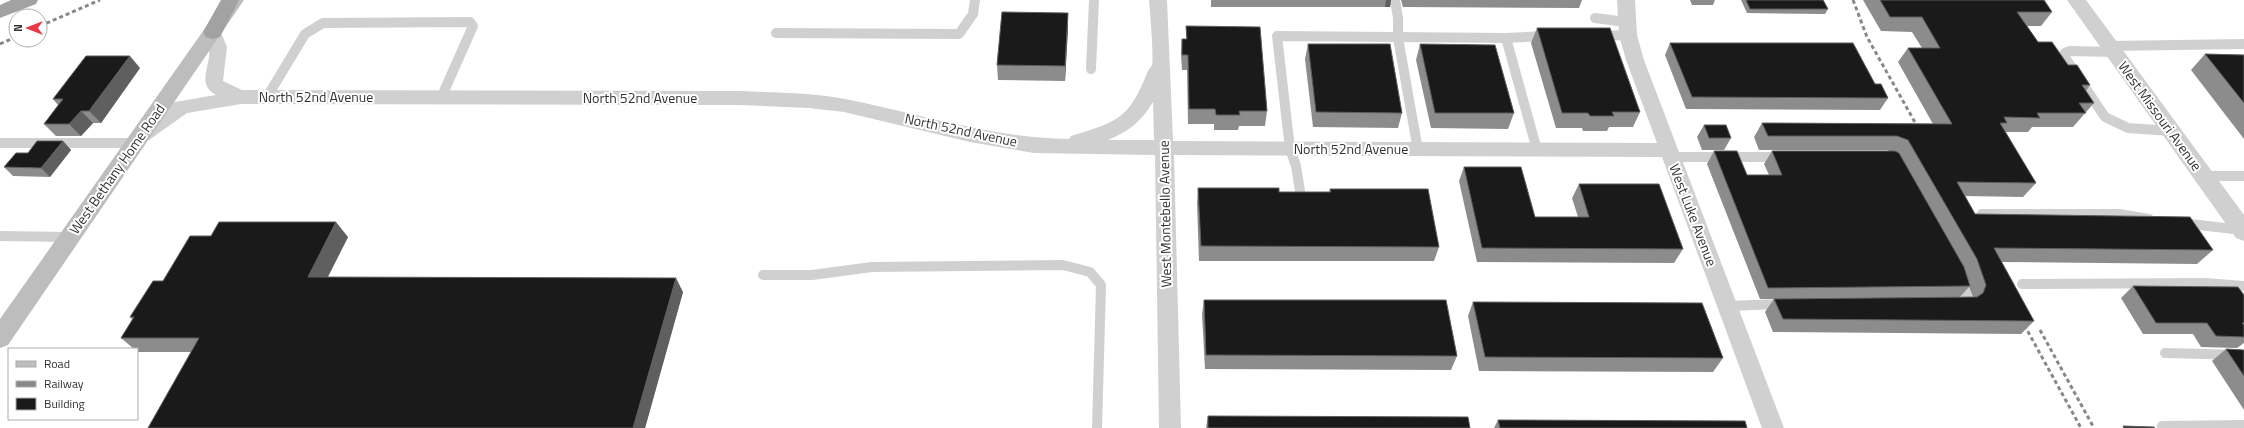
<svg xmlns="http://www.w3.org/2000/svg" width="2244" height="428" font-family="'Titillium Web',sans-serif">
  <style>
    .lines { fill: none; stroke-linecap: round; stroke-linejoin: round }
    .service { stroke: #d0d0d0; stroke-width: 10 }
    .minor { fill: #d0d0d0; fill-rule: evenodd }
    .tertiary { fill: #d0d0d0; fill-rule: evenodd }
    .secondary { fill: #bdbdbd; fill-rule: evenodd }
    .trunk { fill: #a2a2a2; fill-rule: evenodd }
    .rail { stroke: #888; stroke-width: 3; stroke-dasharray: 4 3; stroke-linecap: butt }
    .wall { fill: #8c8c8c; fill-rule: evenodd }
    .shaded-wall { fill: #5f5f5f }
    .building { fill: #1a1a1a; stroke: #5f5f5f }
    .labels { text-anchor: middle; stroke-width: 4; stroke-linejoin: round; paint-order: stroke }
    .street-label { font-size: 14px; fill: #333; stroke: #fff }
  </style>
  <rect width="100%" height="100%" fill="#fff"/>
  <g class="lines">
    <g class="service">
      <polyline points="1395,0 1398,18 1398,38 1418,150"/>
      <polyline points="1595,18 1626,22"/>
      <polyline points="776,33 959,34 973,14 975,0"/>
      <polyline points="1600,36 1628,35"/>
      <polyline points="1506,38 1537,150"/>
      <polyline points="2109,46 2244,44"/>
      <polyline points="2114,52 2070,51 2065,53 2066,59 2105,117 2128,128 2171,131"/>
      <polyline points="1091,69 1094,0"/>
      <polyline points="267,97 305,34 323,23 470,22 473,26 441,98"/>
      <polyline points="0,143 135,143"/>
      <polyline points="1672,157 1781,157"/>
      <polyline points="2203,176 2244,176"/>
      <polyline points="1300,191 1296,166 1290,149 1277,36 1506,38 1546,36"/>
      <polyline points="1982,214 2119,214 2149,219"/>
      <polyline points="2181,223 2243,230"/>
      <polyline points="0,236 70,237"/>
      <polyline points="763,275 812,275 872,267 1063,265 1090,272 1101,285 1097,428"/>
      <polyline points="2022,284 2205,283 2244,286"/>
      <polyline points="1959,304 1964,304 1967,296 1960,279"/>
      <polyline points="1727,306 1783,304"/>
      <polyline points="2165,353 2244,355"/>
      <polyline points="2163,428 2162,426 2244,425"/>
    </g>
    <path class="minor" d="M1149,0h18l6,141 484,2 -31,-83 -7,-25 -2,-35h18l2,35 7,25 140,368h-22l-100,-271 -488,-2 7,273h-22l-4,-273 -121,-2 -64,-11 -126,-30 -35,-4 -70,-3 -498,-1 -54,9 -38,27 -7,2 -7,-2 -2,-5 2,-5 40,-28 41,-7c-17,-9 -9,-23 -7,-38 1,-9 -1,-17 -5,-25l3,-4 6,-2 6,2 8,19 -4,34 19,9 497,1c35,2 72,1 106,8 75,15 147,39 224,40l2,-3c46,-14 58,-17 76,-63 1,-3 4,-6 5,-8 2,-6 -2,-55 -3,-65zM1153,102l1,38h-46c20,-8 34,-19 45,-38z"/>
    <polygon class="tertiary" points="2067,0 2086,0 2244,215 2244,241 2236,238"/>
    <polygon class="secondary" points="225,0 244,0 8,345 0,348 0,319"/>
    <g class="trunk">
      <polygon points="11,0 38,0 36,4 0,18 0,5"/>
      <polygon points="221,0 239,0 220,37 213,39 206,37 203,32"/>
    </g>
    <g class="rail">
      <polyline points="1853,0 1867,37 1921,133"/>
      <polyline points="40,26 100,0"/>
      <polyline points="0,44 16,37"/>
      <polyline points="2021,319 2081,428"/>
      <polyline points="2040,330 2094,428"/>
    </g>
  </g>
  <g class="wall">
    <polygon points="1211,0 1391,0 1390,7 1211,7"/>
    <polygon points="1401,0 1582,0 1579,8 1403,7"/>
    <polygon points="1690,0 1715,0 1713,5 1692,5"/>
    <polygon points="1741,0 1823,0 1828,9 1825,14 1747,13"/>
    <path d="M1863,0h181l8,12 -11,14h-14l11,16 30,23 22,20 -4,6 8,12 -21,24h-41l-4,5h-23l31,51 -13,14 -58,-1 10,18 238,36 -16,14 -196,-2 33,59 -13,13 -248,-2 -8,-20 9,-13h-14l-53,-135 7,-13 33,24h22l-5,-11 8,-13h117l-2,-1h-128l-5,-13 8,-14 171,1 -35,-62 10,-14h14l-10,-16 -31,-1zM1969,287l4,10h-13z"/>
    <polygon points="1068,13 1068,28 1065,81 998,80 997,65"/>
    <polygon points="1186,26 1267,111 1265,126 1239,126 1238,130 1214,130 1214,124 1188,124 1187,70 1182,70 1181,54 1182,39 1186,39"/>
    <polygon points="1537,28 1640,112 1633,127 1609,127 1607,131 1583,131 1582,128 1556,128 1531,43"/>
    <polygon points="1670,43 1875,84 1888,98 1880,110 1686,109 1665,55"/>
    <polygon points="1308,44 1402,113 1398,128 1313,127 1305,59"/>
    <polygon points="1420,44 1514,113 1508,129 1431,128 1416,60"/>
    <polygon points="2205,54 2244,55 2244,139 2191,70"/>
    <polygon points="140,68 101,123 93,123 81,136 56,136 44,124 58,105 53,99"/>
    <polygon points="1704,125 1731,138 1724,150 1702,150 1697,137"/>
    <polygon points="63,141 71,150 50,177 13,176 4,167 28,153"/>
    <polygon points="1464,167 1535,217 1578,217 1572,198 1579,184 1683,249 1674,263 1477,262 1459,181"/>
    <polygon points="1198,188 1279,192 1329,192 1330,189 1439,247 1434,261 1199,261 1197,203"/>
    <polygon points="348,237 328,277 683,292 645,428 148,428 191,352 138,352 137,349 134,349 121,338 133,320 130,317 163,281"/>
    <polygon points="2133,286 2244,295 2244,343 2237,348 2201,347 2193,334 2143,334 2121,298"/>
    <polygon points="1204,300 1457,356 1451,370 1205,369 1202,314"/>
    <polygon points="1473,302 1723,358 1713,372 1479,371 1468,316"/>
    <polygon points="2226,349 2244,350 2244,410 2212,361"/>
    <polygon points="1208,416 1470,428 1206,428"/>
    <polygon points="1498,420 1747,428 1494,428"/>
  </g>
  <g class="shaded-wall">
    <polygon points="1386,0 1391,0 1390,7 1385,7"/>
    <polygon points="1068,13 1068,28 1065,81 1065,66"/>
    <polygon points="130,56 140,68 101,123 89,111"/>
    <polygon points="81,111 93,123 81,136 69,124"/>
    <polygon points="63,141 71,150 50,177 41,168"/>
    <polygon points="336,222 348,237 320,292 308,277"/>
    <polygon points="676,278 683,292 645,428 633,428"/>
  </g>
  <g class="building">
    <polygon points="1746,0 1823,0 1828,9 1750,9"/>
    <polygon points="1880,0 2044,0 2052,12 2017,12 2038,42 2052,42 2068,65 2077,65 2090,85 2082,85 2094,103 2079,103 2086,113 2037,113 2040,118 2004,117 2007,123 2000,123 2036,183 1957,182 1975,214 2190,217 2213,250 1994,248 2034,321 1783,319 1774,299 1977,297 1983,293 1986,285 1977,259 1908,140 1897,136 1768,136 1762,123 1952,124 1908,48 1940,48 1922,17 1890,17"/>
    <polygon points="1002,12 1068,13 1065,66 997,65"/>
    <polygon points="1186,26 1260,27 1267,111 1239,111 1240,115 1216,115 1215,109 1189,109 1188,55 1182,55 1182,39 1187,39"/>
    <polygon points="1537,28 1610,28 1640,112 1612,112 1614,116 1590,116 1588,113 1562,113"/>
    <polygon points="1670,43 1853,43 1875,84 1881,84 1888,98 1692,97"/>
    <polygon points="1308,44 1390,44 1402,113 1316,112"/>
    <polygon points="1420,44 1495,45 1514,113 1435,113"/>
    <polygon points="2205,54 2244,55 2244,103"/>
    <polygon points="86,56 130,56 89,111 81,111 69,124 44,124 63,99 53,99"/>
    <polygon points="1704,125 1726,125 1731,138 1709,138"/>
    <polygon points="37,141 63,141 41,168 4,167 16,153 28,153"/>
    <polygon points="1714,151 1737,151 1747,175 1782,175 1772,151 1895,151 1899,153 1964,267 1970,286 1768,288"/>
    <polygon points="1464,167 1521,167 1535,217 1589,217 1579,184 1659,184 1683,249 1482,248"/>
    <polygon points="1198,188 1279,188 1279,192 1331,192 1330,189 1428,189 1439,247 1201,246"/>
    <polygon points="219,222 336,222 308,277 676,278 633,428 148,428 199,338 121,338 134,317 130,317 153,281 163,281 190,236 211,236"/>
    <polygon points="2133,286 2238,287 2244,295 2244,323 2242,323 2244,325 2244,337 2216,336 2207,323 2156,323"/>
    <polygon points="1204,300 1446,300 1457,356 1206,355"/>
    <polygon points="1473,302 1702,303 1723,358 1485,357"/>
    <polygon points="2226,349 2244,350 2244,376"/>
    <polygon points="1208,416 1468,417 1470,428 1208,428"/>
    <polygon points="1498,420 1745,421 1747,428 1500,428"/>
    <polygon points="2123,426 2154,427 2155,428 2124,428"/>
  </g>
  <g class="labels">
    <g class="street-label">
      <text x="316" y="102">North 52nd Avenue</text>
      <text x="640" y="103">North 52nd Avenue</text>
      <text transform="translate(2160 116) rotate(54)" y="5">West Missouri Avenue</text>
      <text transform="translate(961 130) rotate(12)" y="5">North 52nd Avenue</text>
      <text x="1351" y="154">North 52nd Avenue</text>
      <text transform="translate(117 169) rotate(-55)" y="5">West Bethany Home Road</text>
      <text transform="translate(1165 214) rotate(-91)" y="5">West Montebello Avenue</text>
      <text transform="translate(1693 215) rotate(69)" y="5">West Luke Avenue</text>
    </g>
  </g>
  <rect x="8" y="348" width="130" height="72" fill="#ffffff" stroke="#adadad"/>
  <rect x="16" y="361" width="20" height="6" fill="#bdbdbd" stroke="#adadad"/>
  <text x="44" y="368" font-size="12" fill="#333333">Road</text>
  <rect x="16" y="381" width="20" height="6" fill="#888888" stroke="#adadad"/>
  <text x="44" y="388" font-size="12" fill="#333333">Railway</text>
  <rect x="16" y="398" width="20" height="12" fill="#1a1a1a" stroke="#adadad"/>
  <text x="44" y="408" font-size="12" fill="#333333">Building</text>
  <g transform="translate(28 28) rotate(270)"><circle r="19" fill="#ffffff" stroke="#adadad"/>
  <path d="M0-3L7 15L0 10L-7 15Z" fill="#e63946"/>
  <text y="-6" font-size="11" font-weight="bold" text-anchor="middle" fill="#333333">N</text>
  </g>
</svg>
